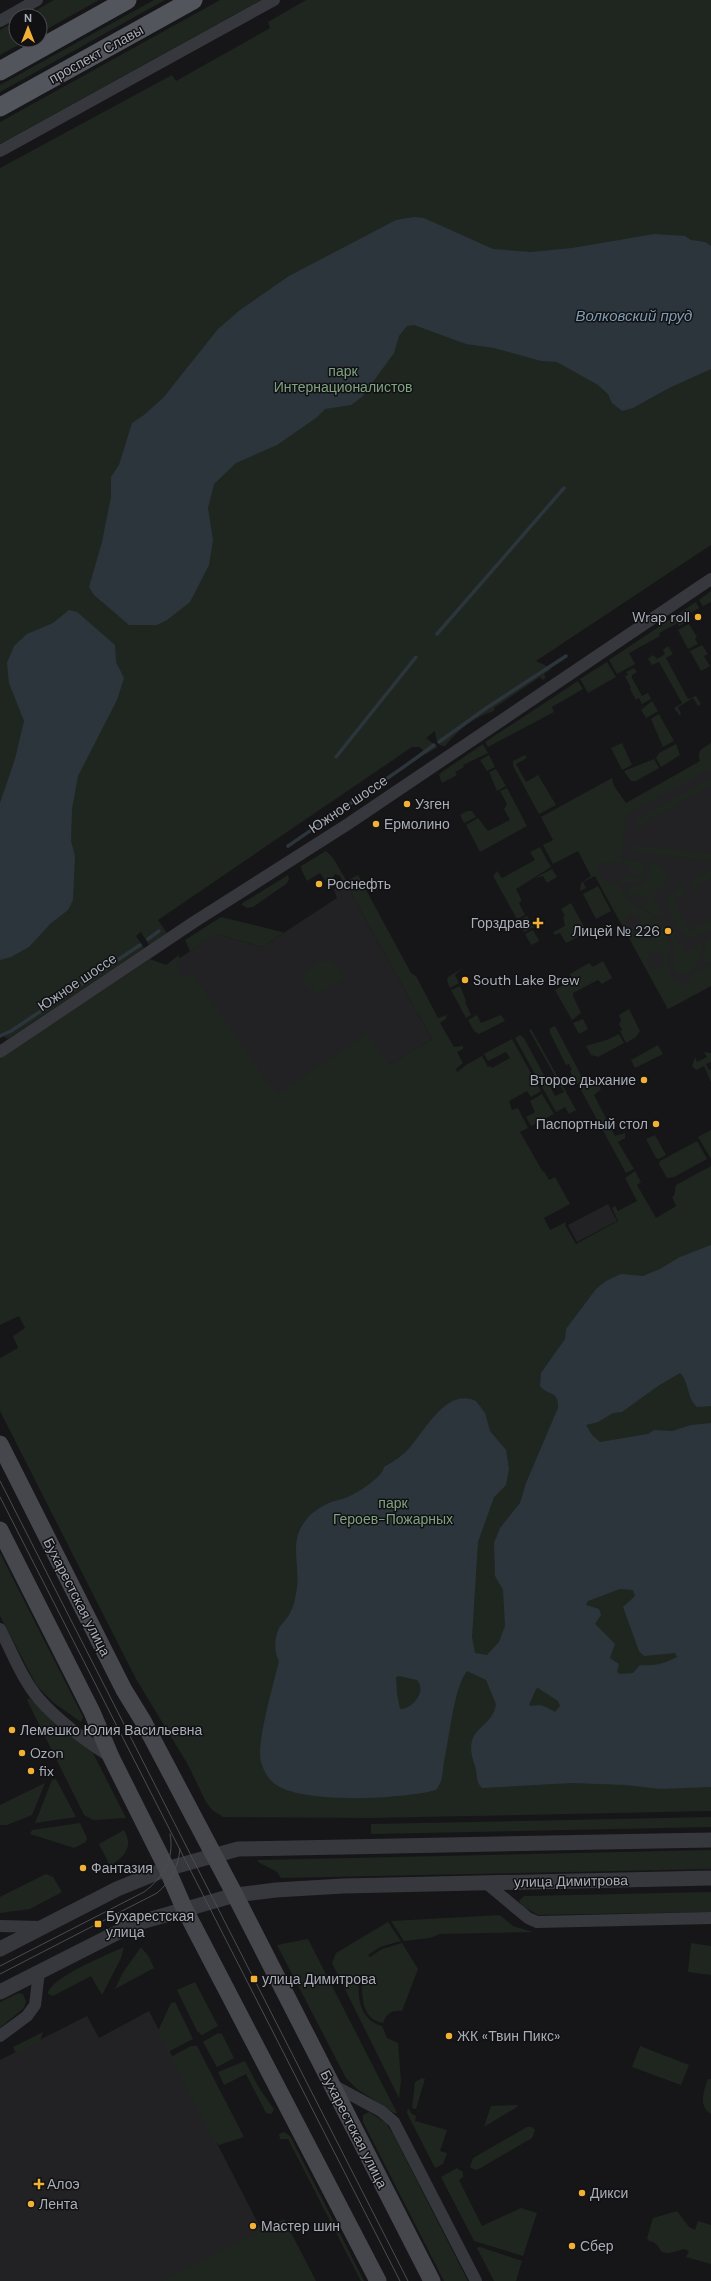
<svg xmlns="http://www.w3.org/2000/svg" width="711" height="2281" font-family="'DM Sans',sans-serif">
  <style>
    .built { fill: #222225 }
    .green { fill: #1e261f; fill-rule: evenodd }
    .water { fill: #2c353c; fill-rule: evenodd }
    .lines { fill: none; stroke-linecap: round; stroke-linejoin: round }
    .stream { stroke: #2c353c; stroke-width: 3.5 }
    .minor { stroke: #37383d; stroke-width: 12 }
    .tertiary { stroke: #37383d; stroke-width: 15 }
    .secondary { stroke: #45474d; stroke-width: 17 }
    .primary { stroke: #53555c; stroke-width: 19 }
    .tram { stroke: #4a4c52; stroke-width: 1 }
    .poi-dot { fill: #f2b134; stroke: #111113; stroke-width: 1.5 }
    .labels { text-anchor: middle; stroke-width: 3; stroke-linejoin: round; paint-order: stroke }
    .street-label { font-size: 14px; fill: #a8adb8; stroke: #111113 }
    .park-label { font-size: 14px; fill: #7fa381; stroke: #111113 }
    .poi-label { font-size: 14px; fill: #a8adb8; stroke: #111113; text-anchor: start }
    .water-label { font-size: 15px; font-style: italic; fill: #7f9bb3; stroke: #111113 }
  </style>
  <rect width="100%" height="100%" fill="#161618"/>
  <g class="built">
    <polygon points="711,763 711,986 668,1009 572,834"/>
    <polygon points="342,882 345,882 432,1039 370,1077 265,1113 169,966 207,939 210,935 219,935 262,947 337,898 334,890"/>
    <polygon points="608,1204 617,1221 577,1242 568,1225"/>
    <polygon points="149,2011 262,2231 166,2281 0,2281 0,2060 87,2016 99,2038"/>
  </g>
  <g class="green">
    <polygon points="54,0 99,0 40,33 40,16 26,16"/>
    <polygon points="154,0 165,0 0,92 0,85"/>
    <polygon points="220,0 261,0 0,144 0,122"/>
    <path d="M306,0h405v545l-175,116 15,7 -1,2 -6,4 2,4 -3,2 -3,-3 -46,31v3c-20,6 -36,19 -49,35 -9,1 -9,-9 -10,-15l-9,7 12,9 -12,7 -6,-7h-8l-254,173 9,13 -18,12 -8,-13 -5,4 8,12 -136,91 -8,-5v-866l172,-93 4,6 94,-53 -2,-6z"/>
    <polygon points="16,21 16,40 28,40 0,55 0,30"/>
    <polygon points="711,591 711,602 703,606 699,600"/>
    <polygon points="696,602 699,608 683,618 685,623 679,626 678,623 659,633 660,636 629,653 635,664 617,674 609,660"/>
    <polygon points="689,624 697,637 695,639 698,644 688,649 678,630"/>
    <polygon points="702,645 708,654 704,656 710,666 701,671 690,651"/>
    <polygon points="668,646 673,654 666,658 688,699 696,696 701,704 698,706 693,698 678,707 681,714 680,716 674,708 682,703 659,662 652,665 648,659 653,655 657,659 665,654 663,650"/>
    <polygon points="607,662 616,677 588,693 580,679"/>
    <polygon points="634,668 637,672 632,675 632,678 642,696 648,693 651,699 642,704 639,698 636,700 630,689 631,688 625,676 628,675 626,672"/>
    <polygon points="578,681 583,689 552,707 554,712 488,747 485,742"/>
    <polygon points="652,701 658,711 646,718 641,710"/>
    <polygon points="659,714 674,741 663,747 651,719"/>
    <polygon points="622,743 632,765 622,770 611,748"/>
    <path d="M711,743v26l-85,46 -5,44 23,2 1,12 -3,2 -8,-1c-10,-17 -15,-9 -30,-12l-6,3 -1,7 12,12 7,-1 9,-7 19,3 -5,3h-18l-2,5c11,23 38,26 46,41 10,20 -2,39 7,51l14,6 4,-3 2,-8 19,-8v20l-43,23 -73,-133 -12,6 3,6 -6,3 1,-8 10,-7 -13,-25 -25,13 -10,-19 10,-5 -12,-23 71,-39 2,8 12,17 74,-42c-4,-10 3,-13 11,-18zM636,914l5,4v7l-4,5 -6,1 -6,-5v-6l4,-5zM657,952l6,3 2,7 -3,5 -7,2 -6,-3 -2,-6 3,-6z"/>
    <polygon points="483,744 488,753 463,765 464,767 455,772 457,775 442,783 439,775 442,772"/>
    <polygon points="676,744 680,755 661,767 656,758 659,753"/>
    <polygon points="489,755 495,767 487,771 480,760"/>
    <polygon points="525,755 527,758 516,764 526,782 538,775 556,805 539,814 513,766 513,761"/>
    <polygon points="654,759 659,768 636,781 631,781 624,771"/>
    <polygon points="496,769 506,786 497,791 489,772"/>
    <polygon points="711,778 711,786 633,829 638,818"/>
    <polygon points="507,788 527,826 480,852 466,825 478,818 488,831 510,820 504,809 507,804 500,791"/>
    <polygon points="467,811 472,811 476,817 464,823 460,815"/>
    <polygon points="631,845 711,853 711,861 641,853 635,851"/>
    <polygon points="540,847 551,867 516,889 522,901 519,903 525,915 517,919 493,876 497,871 502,878 535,860 530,852"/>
    <polygon points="326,851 333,858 346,880 343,882 340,876 335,874 333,878 335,883 330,887 320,873 307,881 302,871 301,866"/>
    <path d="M651,862c12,2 22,16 12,26 -3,3 -7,5 -11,7l13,23 -10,-2 -15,-10 8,-2 -2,-6 -10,-5 -4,7 -6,-9 1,-5 10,1 9,-6 3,-15z"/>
    <polygon points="552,869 557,877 547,883 543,876 535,878"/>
    <polygon points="711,870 711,879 690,891 694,879"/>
    <polygon points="288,875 289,880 286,884 253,907 247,908 241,904"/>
    <polygon points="358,875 411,973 416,976 438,1018 447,1015 446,1019 440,1023 454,1047 463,1046 463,1049 457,1052 463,1063 456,1069 457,1072 466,1065 482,1056 488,1067 490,1066 492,1068 510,1058 506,1052 488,1061 484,1054 512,1039 541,1091 531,1097 527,1091 509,1101 512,1110 518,1108 528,1128 520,1132 543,1172 544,1171 549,1180 555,1177 570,1204 544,1218 550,1230 566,1222 565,1225 576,1244 618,1221 612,1208 615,1206 618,1211 637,1201 625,1178 635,1171 641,1182 637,1185 656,1218 676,1206 672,1197 674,1196 676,1185 711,1166 711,1811 370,1818 223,1817 212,1810 206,1802 187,1763 136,1679 0,1411 0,1358 18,1348 13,1336 25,1328 19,1316 0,1325 0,1059 150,959 166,965 179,955 180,962 176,965 183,977 194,976 277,1095 368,1034 389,1065 432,1039 345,882"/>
    <polygon points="598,886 611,911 596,919 583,894"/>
    <path d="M681,886l6,6 -14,8 17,31 21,-12v10c-7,3 -15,10 -23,8 -9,-3 -23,-32 -21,-40z"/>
    <polygon points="571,903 587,932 566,943 560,933 555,935 553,932 565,926 563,917 565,916 561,909"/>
    <polygon points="527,916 534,927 524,932 518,921"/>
    <polygon points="221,917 282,932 283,933 262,947 219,935 210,935 208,939 190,951 185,940"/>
    <path d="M668,925l16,28 18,-10c0,13 -6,34 -23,31l-6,-6 1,-24z"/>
    <polygon points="533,930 539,941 531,945 525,934"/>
    <polygon points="711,938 711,962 703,964 706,941"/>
    <polygon points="330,960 333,962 343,978 317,994 313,988 309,989 300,975 319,962"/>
    <polygon points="603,961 612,978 602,984 598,980 573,993 573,996 581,1013 572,1020 555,990 571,981 572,979 570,974 589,963 593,967"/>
    <polygon points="463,968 455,975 459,983 450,988 447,981 448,977"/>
    <polygon points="460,986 466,1001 465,1002 471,1015 466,1018 451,990"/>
    <polygon points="629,1009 640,1031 636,1037 626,1043 620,1031 622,1030 619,1024 621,1020 619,1015"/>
    <polygon points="477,1015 481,1023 501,1015 505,1021 479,1034 474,1031 468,1020"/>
    <polygon points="583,1019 588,1029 579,1034 573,1023"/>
    <polygon points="555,1026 584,1081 577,1084 570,1071 572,1070 569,1064 566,1065 550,1033 550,1028"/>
    <polygon points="531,1029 576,1110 569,1114 565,1107 556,1112 515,1038 520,1035 524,1038 555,1096 564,1092 529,1030"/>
    <polygon points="619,1034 624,1043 598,1057 591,1055 586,1046 609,1039"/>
    <polygon points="658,1045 663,1054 635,1068 631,1060"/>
    <polygon points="704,1052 711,1053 711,1062 706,1064 709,1070 711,1069 711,1082 704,1066 696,1070 692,1066 695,1057 697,1062 707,1057"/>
    <polygon points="592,1082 598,1083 601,1088 599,1091 594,1095 615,1136 625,1133 625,1138 618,1142 634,1169 626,1173 581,1090 582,1089 578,1087"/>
    <polygon points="542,1094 554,1114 531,1126 526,1117 535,1112 530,1101"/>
    <polygon points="711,1130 711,1159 698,1137"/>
    <polygon points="655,1135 666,1155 659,1159 656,1158 646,1139"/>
    <polygon points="697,1141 707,1159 674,1177 667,1178 659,1164 660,1161"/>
    <polygon points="0,1553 83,1717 81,1722 54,1703 37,1686 0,1616"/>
    <polygon points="29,1698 93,1753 126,1818 93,1820 84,1815 27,1700"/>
    <polygon points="56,1779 76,1817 35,1823 52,1780"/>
    <polygon points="45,1783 32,1815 7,1825 0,1825 0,1805"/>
    <polygon points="711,1817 711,1827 371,1834 371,1824"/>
    <polygon points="80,1823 87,1838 86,1842 74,1848 30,1834 32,1830"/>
    <path d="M124,1830c10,17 0,27 -14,36l-11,-22z"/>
    <polygon points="711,1850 711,1869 281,1878 277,1872 258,1862 258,1860"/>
    <polygon points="46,1874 53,1877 62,1892 30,1909 0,1913 0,1897"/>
    <polygon points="711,1892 711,1912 538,1915 522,1906 519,1901 524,1896"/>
    <polygon points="500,1915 513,1926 533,1932 440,1934 430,1938 404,1941 391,1921"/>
    <path d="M388,1922l13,19 -21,6 -12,8 2,2 12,-8 20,-6 16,26 -16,42c-10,-1 -16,3 -19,12 -21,-4 -21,-24 -21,-42l-3,1c-2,19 3,39 23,44l5,12 11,5 3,38 -2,17 -67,-135 4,-10z"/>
    <polygon points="308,1939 397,2113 394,2113 357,2089 346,2078 277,1945"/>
    <polygon points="691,1943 711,1946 711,1975 688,1972"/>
    <path d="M124,1947l-3,11 -19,37 -11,-19 -38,20 -5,-2c1,-16 61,-40 76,-47z"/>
    <polygon points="141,1947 149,1957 154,1968 115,1989 122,1974"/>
    <polygon points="195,1982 218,2026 202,2035 197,2031 177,1990"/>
    <polygon points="19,1993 23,1994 26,2002 24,2008 0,2028 0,2002"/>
    <polygon points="175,2002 193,2039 168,2052 158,2031 171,2003"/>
    <polygon points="43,2032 40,2041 16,2053 13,2047"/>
    <polygon points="218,2033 222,2034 234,2058 217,2067 203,2042"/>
    <polygon points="191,2046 197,2046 244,2137 219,2145 215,2142 171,2057"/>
    <polygon points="640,2046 689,2065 681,2085 632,2067"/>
    <polygon points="245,2061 259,2088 274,2109 272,2114 266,2113 246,2074 224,2085 218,2072"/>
    <polygon points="422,2078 425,2079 416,2109 412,2108 415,2082"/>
    <path d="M709,2079h2v35c-13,-8 -7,-22 -4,-33z"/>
    <polygon points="518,2105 517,2107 484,2127 491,2106"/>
    <polygon points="408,2108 412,2114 416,2116 415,2121 447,2130 440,2151 447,2153 443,2164 435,2168 407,2113"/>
    <polygon points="369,2112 386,2123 393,2134 468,2281 444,2281 363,2122 363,2115"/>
    <polygon points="527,2127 532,2127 535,2130 532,2138 479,2169 475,2170 470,2167 473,2158"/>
    <polygon points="284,2132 290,2136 364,2281 361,2281 288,2139 280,2139 279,2134"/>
    <polygon points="457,2168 463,2172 463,2177 459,2180 482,2226 521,2208 537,2213 523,2256 474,2241 441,2177"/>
    <path d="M677,2211l12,16 6,3 3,-9 13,4v39l-25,-7 3,-6 -5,-2c-33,11 -17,-4 -35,-8l-2,-3 6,-20z"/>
    <polygon points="284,2219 316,2281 162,2281"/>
    <polygon points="480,2247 522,2261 516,2281 494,2281 477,2248"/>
  </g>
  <g class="water">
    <polygon points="414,217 424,218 493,249 531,252 572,248 654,234 685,236 691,240 705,242 711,246 711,369 669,388 633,408 622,411 612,403 608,394 598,385 557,362 541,361 494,348 466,344 414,325 407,326 399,336 394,353 362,397 351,405 325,409 316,418 277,445 236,463 214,484 208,508 213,540 209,565 190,602 167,620 157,625 129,625 94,595 89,587 102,542 111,497 111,477 119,465 132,423 144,415 163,398 218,329 240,310 289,276 396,220"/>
    <polygon points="69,610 77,612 115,645 116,662 124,678 117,700 78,776 72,809 71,841 75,856 73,900 68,910 50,924 29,947 11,957 0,960 0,803 15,759 24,721 9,683 7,663 14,646 27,634 53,623"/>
    <path d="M711,1245v161l-14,1c-11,-10 -7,-24 -17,-34l-22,13 -36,26 -9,1 -15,9 -12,3 6,10 8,7 48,-8 6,-4 18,1 19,-6 20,-2v364l-51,2 -34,-4 -54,-2 -90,5c-7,-7 -4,-13 -7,-22 -15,-40 18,-36 21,-62l-10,-24 -19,-9c-14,18 -17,66 -23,90 -2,11 0,19 -8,29 -34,9 -128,14 -158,-4 -9,-5 -14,-14 -17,-24 -5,-20 13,-79 18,-101 -5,-9 -5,-23 0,-33 4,-6 9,-10 12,-17 3,-5 4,-12 5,-18 6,-25 -9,-50 10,-73 3,-5 14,-13 19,-15 6,-4 16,-5 23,-8 9,-4 35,-20 36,-30 9,-5 21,-13 27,-21 15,-18 37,-59 65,-45l9,12 5,18 16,19 3,19 -3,16 -12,12 -16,45 -6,95 3,16 12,2 12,-13 6,-16 -2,-36 -8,-14 -1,-33 6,-15 20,-25 6,-20 32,-75c1,-18 -10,-12 -18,-22l1,-13 24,-34 1,-10 30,-40 10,-8 15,-7 22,2 17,-7 20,-12zM620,1589l13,1 2,6 -12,11 16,44 5,5 31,-3 2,4c-13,7 -23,9 -37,8l-7,8 -13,1 -3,-2 2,-8 -9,-6 5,-14 -20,-20 6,-9 -2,-6 -13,-4 2,-4zM399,1676l18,4c10,11 -4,29 -17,29l-3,-15 -1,-17zM538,1688l20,13 2,5 -5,6c-9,-5 -13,-8 -24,-6l-2,-1 7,-16z"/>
  </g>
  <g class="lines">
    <g class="stream">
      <polyline points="437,634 564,488"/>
      <polyline points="439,742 485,709 566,656"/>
      <polyline points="336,757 416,657"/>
      <path d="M288,846c49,-34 99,-66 146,-101"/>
      <polyline points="148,939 159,931"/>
      <polyline points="0,1036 11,1031 140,945"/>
    </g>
    <g class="minor">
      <polyline points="0,21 37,0"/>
      <polyline points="0,151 274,0"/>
      <polyline points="0,1052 194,922 348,824 711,579"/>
      <path d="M0,1629c12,23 22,50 39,70 17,20 49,44 72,58"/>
      <polyline points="486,1883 528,1918 537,1922 711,1918"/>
      <polyline points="0,1926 42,1927"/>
      <polyline points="0,2036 27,2016 35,2005 39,1972"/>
      <polyline points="331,2084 381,2111 394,2122 476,2281"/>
    </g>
    <g class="tertiary">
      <polyline points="0,1949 117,1889 166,1869 238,1849 711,1840"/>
      <polyline points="0,1992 134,1924 235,1895 276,1890 343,1886 711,1878"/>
    </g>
    <g class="secondary">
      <polyline points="0,1444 124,1690 143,1721 235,1895 432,2281"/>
      <polyline points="0,1530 92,1712 111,1757 167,1869 184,1908 378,2281"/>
    </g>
    <g class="primary">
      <polyline points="0,71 127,0"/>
      <polyline points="0,107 193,0"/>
    </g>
    <g class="tram">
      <polyline points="0,1481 408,2281"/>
      <polyline points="0,1497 400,2281"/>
      <path d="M0,1966l144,-74c19,-14 31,-34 26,-58"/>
      <path d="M0,1974l157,-81c14,-12 21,-25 23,-44"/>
    </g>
  </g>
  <g class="poi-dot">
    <circle cx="698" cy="617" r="4"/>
    <circle cx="407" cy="804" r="4"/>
    <circle cx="376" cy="824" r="4"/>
    <circle cx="319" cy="884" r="4"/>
    <path d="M536 917h4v4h4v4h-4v4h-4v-4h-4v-4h4z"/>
    <circle cx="668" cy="931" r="4"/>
    <circle cx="465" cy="980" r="4"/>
    <circle cx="644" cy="1080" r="4"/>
    <circle cx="656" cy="1124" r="4"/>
    <circle cx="12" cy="1730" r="4"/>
    <circle cx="22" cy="1753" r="4"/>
    <circle cx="31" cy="1771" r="4"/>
    <circle cx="83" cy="1868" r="4"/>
    <rect x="94" y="1920" width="8" height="8" rx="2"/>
    <rect x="250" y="1975" width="8" height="8" rx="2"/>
    <circle cx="449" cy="2036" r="4"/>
    <path d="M37 2178h4v4h4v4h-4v4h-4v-4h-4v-4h4z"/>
    <circle cx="582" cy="2193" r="4"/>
    <circle cx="31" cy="2204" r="4"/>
    <circle cx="253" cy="2226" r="4"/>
    <circle cx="572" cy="2246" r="4"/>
  </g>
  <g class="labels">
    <g class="street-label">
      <text transform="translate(96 54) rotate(-29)" y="5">проспект Славы</text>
      <text transform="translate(348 804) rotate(-34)" y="5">Южное шоссе</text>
      <text transform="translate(77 982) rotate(-34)" y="5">Южное шоссе</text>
      <text transform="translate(77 1597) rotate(63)" y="5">Бухарестская улица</text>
      <text transform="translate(571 1881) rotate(-1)" y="5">улица Димитрова</text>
      <text transform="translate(354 2129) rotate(63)" y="5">Бухарестская улица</text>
    </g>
    <g class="park-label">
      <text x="343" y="376">парк<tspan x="343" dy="16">Интернационалистов</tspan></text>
      <text x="393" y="1508">парк<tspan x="393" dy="16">Героев-Пожарных</tspan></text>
    </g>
    <g class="poi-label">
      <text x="690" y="622" text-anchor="end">Wrap roll</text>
      <text x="415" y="809">Узген</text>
      <text x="384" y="829">Ермолино</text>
      <text x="327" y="889">Роснефть</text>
      <text x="530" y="928" text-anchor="end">Горздрав</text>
      <text x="660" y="936" text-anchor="end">Лицей № 226</text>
      <text x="473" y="985">South Lake Brew</text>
      <text x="636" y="1085" text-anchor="end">Второе дыхание</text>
      <text x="648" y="1129" text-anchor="end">Паспортный стол</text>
      <text x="20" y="1735">Лемешко Юлия Васильевна</text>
      <text x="30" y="1758">Ozon</text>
      <text x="39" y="1776">fix</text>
      <text x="91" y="1873">Фантазия</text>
      <text x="106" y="1921">Бухарестская<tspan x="106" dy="16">улица</tspan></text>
      <text x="262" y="1984">улица Димитрова</text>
      <text x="457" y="2041">ЖК «Твин Пикс»</text>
      <text x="47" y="2189">Алоэ</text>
      <text x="590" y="2198">Дикси</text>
      <text x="39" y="2209">Лента</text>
      <text x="261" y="2231">Мастер шин</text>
      <text x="580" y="2251">Сбер</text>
    </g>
    <g class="water-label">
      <text x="634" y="321">Волковский пруд</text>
    </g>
  </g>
  <g transform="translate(28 28)"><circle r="19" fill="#111113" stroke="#4d4f55"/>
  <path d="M0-3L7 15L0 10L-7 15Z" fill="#f2b134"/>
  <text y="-6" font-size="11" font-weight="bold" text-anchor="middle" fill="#a8adb8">N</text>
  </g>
</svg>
